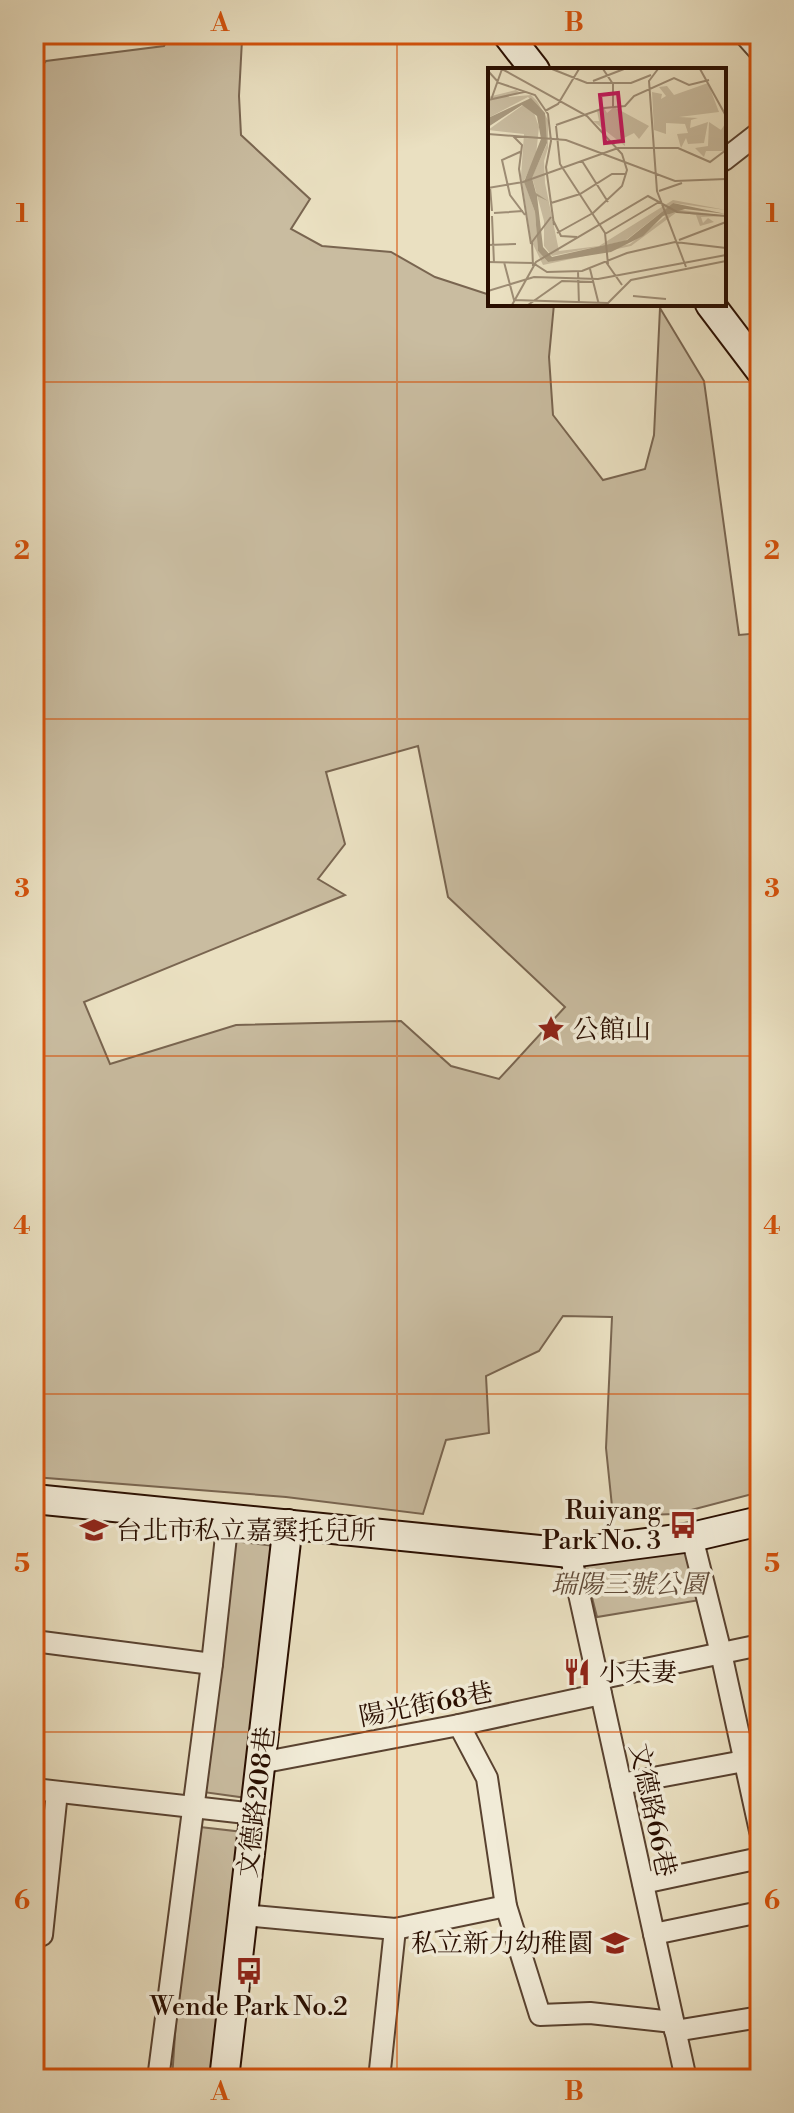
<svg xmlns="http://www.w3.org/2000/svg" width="794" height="2113" font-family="'Libre Bodoni','Noto Serif TC',serif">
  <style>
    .green { fill: #c9bca0; stroke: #796550; stroke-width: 2; fill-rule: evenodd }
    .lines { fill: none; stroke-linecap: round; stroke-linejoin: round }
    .street-casing { stroke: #594230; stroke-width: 24 }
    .secondary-casing { stroke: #290e00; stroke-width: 32 }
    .street { stroke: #f1ebd7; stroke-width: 20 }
    .secondary { stroke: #f1ebd7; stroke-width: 28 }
    .grid { fill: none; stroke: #d5520b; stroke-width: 2; stroke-opacity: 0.55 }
    .labels { text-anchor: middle; stroke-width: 7; stroke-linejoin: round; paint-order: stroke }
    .poi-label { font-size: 26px; fill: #290e00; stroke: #f1ebd7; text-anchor: start }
    .park-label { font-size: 26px; font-style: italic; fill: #614b38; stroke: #f1ebd7 }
    .street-label { font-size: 26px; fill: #290e00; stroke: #f1ebd7 }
    .inset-road { fill: none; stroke: #9d8c74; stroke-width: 2 }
    .view { fill: #c2185b; fill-opacity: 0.15; stroke: #c2185b; stroke-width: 4 }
    .inset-edge { fill: none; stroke: #290e00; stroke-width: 4 }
    .neatline { fill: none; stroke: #d5520b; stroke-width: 3 }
    .grid-label { font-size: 26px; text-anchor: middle; font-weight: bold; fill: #d5520b }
  </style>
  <rect width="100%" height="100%" fill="#eae0c1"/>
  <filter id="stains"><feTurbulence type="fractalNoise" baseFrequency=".0025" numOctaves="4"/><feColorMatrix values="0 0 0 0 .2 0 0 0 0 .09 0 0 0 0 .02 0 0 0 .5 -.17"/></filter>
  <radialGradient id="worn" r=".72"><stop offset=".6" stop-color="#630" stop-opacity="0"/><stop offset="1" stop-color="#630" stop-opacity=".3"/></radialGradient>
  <g class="green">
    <path d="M170,34l72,6 -3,56 2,39 69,64 -19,30 31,17 69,6 44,25 55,18v9h64l-5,53 4,58 50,65 42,-11 9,-34 6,-127 44,73 35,254 21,-2v859l-84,22 -63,2 -7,-68 6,-131 -49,-1 -24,35 -53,25 3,57 -43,7 -23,74 -137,-17 -252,-20v-1402l12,-14 118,-15zM418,746l30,151 117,110 -66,72 -48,-13 -50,-45 -165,4 -126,39 -26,-62 261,-107 -27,-16 27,-35 -19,-72z"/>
    <polygon points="234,1541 275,1546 247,1798 203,1792"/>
    <polygon points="688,1547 700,1600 597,1617 583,1562"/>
    <polygon points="200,1827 243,1832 213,2079 172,2079 179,1976"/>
  </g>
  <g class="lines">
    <g class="street-casing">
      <g id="street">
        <polyline points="744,34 760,52"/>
        <polyline points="724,160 760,132"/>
        <polyline points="692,1537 721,1653 760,1831"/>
        <polyline points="570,1553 686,2079"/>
        <polyline points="34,1641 212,1664 228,1518"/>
        <polyline points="598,1679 760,1645"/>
        <polyline points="459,1725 487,1778 506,1906 540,2015 590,2013 673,2022"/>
        <polyline points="260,1763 459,1725 601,1694"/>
        <polyline points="621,1784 760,1758"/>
        <polyline points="34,1789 255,1814"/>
        <polyline points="643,1883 760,1858"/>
        <polyline points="243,1915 395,1929 506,1906"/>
        <polyline points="34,1934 42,1935 57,1792"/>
        <polyline points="654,1934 760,1912"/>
        <polyline points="675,2031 760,2017"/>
        <polyline points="158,2079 212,1664"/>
        <polyline points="379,2079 395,1929"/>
      </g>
    </g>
    <g class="secondary-casing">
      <g id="secondary">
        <polyline points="507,34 535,70"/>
        <polyline points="710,304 760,370"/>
        <polyline points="34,1499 570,1553 692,1537 760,1521"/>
        <polyline points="224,2079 288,1524"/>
      </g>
    </g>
    <use href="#street" class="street"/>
    <use href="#secondary" class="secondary"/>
  </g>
  <path class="grid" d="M397,34v2045M34,382h726M34,719h726M34,1056h726M34,1394h726M34,1732h726"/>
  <defs>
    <g id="sight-bare" transform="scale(2.16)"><path d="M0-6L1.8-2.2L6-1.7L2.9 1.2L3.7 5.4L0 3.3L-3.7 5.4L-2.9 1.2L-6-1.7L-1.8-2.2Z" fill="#8f2418" stroke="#f1ebd7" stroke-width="2.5" paint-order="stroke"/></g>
    <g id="bus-bare" transform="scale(2.16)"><path d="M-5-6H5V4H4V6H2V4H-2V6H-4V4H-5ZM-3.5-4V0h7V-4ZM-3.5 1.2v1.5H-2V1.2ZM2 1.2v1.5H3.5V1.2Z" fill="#8f2418" stroke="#f1ebd7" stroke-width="2.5" paint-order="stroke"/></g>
    <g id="school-bare" transform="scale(2.16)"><path d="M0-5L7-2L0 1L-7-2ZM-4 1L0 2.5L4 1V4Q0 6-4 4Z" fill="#8f2418" stroke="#f1ebd7" stroke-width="2.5" paint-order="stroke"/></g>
    <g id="restaurant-bare" transform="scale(2.16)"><path d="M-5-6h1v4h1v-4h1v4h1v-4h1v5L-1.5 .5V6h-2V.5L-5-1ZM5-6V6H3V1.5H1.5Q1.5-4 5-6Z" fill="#8f2418" stroke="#f1ebd7" stroke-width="2.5" paint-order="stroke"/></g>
  </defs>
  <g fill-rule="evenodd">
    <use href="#sight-bare" x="551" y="1029"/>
    <use href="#bus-bare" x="683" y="1525"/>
    <use href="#school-bare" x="94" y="1530"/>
    <use href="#restaurant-bare" x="577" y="1672"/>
    <use href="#school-bare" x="615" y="1943"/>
    <use href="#bus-bare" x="249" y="1971"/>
  </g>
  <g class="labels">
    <g class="poi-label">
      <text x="573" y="1038">公館山</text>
      <text x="661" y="1519" text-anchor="end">Ruiyang<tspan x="661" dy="30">Park No. 3</tspan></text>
      <text x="116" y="1539">台北市私立嘉霙托兒所</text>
      <text x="599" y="1681">小夫妻</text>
      <text x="593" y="1952" text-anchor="end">私立新力幼稚園</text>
      <text x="249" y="2015" text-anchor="middle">Wende Park No.2</text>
    </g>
    <g class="park-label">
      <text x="629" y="1593">瑞陽三號公園</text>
    </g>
    <g class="street-label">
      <text transform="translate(426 1704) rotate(-11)" y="9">陽光街68巷</text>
      <text transform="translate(256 1802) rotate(-83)" y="9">文德路208巷</text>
      <text transform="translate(653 1810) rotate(78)" y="9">文德路66巷</text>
    </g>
  </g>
  <g transform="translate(488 68)">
    <rect width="238" height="238" fill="#eae0c1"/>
    <path d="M220,15l11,29 -40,5 19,1 -7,2 -1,8 18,-6 -4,21 -16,1 -2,-6 -5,10 -4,-14 11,-1 -3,-9 -19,-1v11l-12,-4 -2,-38 10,2 -1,5 5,-3 -7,-9 8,-1 7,9zM127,17l-1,22 35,19 -10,13 -5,-6 -10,5 1,8 -32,-25h6l-2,-10 6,-5 4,7 7,-6zM28,22l3,2 -12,5 24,-2 6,6 11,19v28l-4,13 1,22 14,68 40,-5 74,-46 53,10 -53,-7 -48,38 -73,15 -8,-10v-25l-12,-44 15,-33 -4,-30 -15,-17 -40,21v-21zM35,37l10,5 6,17 -3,28 -12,26 11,31 3,39 10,11 82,-18 45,-35 51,7 -25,1 2,6 5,-5 6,4 -14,4 -4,-11 -19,-3 -46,34 -88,19 -12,-25 -10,-64 3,-42 -36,-4zM221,54l12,8 4,-6 1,27h-20l-2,6 -9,-9 13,-2z" fill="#c9bca0"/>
    <path d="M43,30l14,15 2,30 -15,35 4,15 12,8 -11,-5 6,51 9,10 75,-17 46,-37 53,11 -41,-5 -22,7 -20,20 -32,16 -63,10 -10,-11 -3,-39 -11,-30 17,-43 -4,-23 -15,-11 -34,22v-9z" fill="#a8997f"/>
    <path class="inset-road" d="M14,1l85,47 35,38 5,16 -5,16 -29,27M64,1l35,14h44l20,-8M115,1l10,15v23M170,1l-9,12 8,110 29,76M212,1l26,47M0,3l11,12 36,12 13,19 3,27 -5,26 8,58M105,13l31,-12M0,32l36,-8M3,32l11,-31M57,43l13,-7 21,-35M68,57l48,-17 21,-2 9,-10 40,-18 15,7 20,-5M68,58l4,38 45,69 3,31M0,66l78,6 109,41 51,-2M25,68l9,9 -3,24 12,75M34,83l-20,9 8,35 15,20M94,93l26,41M2,119l2,24M0,120l35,-6 95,-34h60l32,14 16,-12M171,123l23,-8M63,135l29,-9 32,-20h14M6,145l29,-2M4,148l2,47M65,152l8,16 16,1M69,165l36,-20M117,166l54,-32M191,172l47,-18M0,177l28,-1M0,194l45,1 14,9 35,-1 45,-18 48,-11 51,6M16,194l10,38 94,3M118,194l16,23M45,198l-1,-24 19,-25M102,201l9,36M90,203l1,34M0,223l46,-14 64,2 128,-24M145,228l33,3M24,237l24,-43 112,-66 29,16 49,4M40,237l34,-24 31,1M118,237l25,-25 95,-19"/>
    <path class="view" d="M130,25l5,48 -18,2 -5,-48z"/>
    <rect width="238" height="238" class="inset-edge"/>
  </g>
  <rect width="794" height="2113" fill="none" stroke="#eae0c1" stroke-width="88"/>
  <rect x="44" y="44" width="706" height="2025" class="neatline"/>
  <g class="grid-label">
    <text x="220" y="31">A</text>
    <text x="574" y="31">B</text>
    <text x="22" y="222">1</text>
    <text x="772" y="222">1</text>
    <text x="22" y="559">2</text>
    <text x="772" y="559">2</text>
    <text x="22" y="897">3</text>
    <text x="772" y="897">3</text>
    <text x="22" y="1234">4</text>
    <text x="772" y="1234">4</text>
    <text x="22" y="1572">5</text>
    <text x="772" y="1572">5</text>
    <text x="22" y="1909">6</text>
    <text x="772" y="1909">6</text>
    <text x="220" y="2100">A</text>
    <text x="574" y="2100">B</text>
  </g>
  <rect width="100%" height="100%" filter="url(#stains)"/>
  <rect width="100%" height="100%" fill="url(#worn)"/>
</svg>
